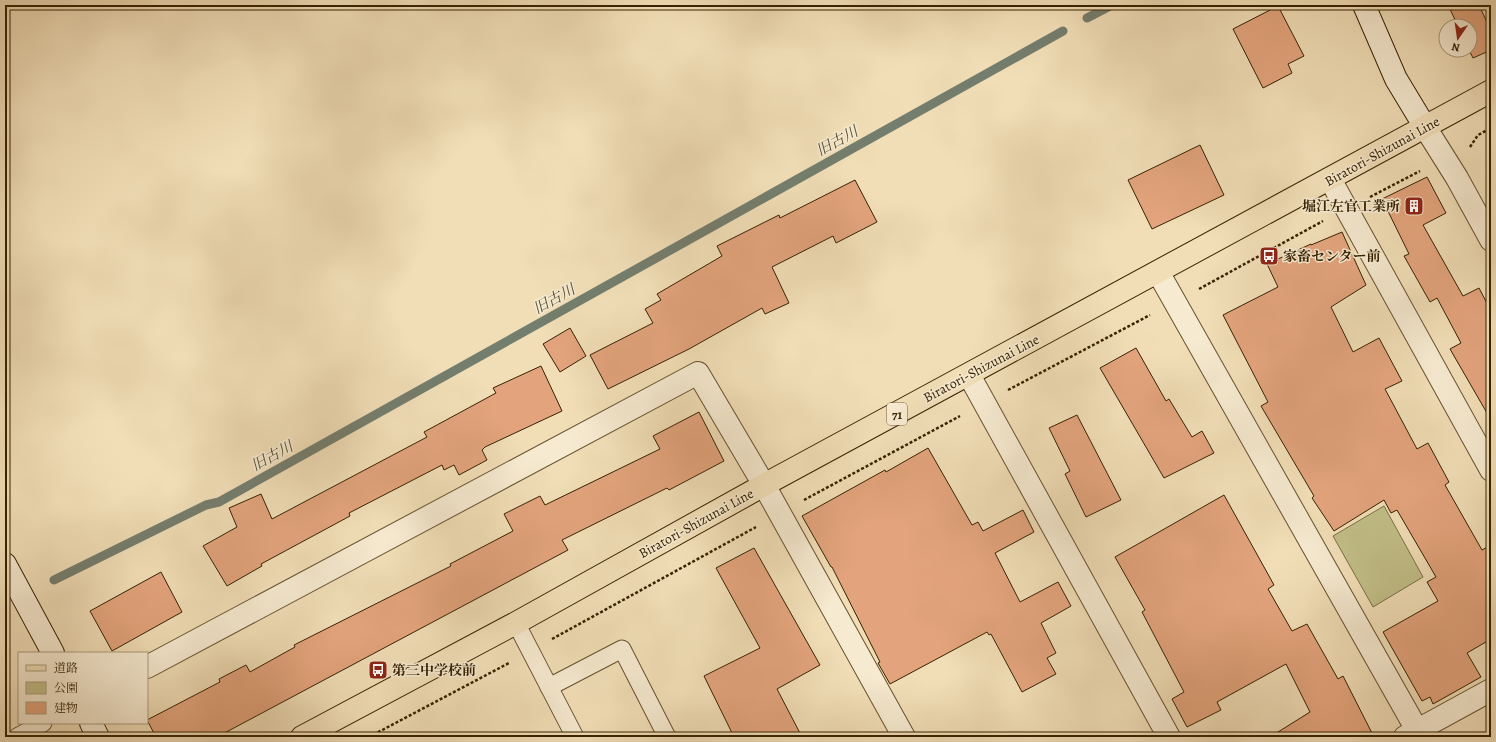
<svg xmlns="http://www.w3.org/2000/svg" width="1496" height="742" font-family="Alegreya,'Noto Serif JP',serif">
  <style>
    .green { fill: #c2bf89; stroke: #7c7045 }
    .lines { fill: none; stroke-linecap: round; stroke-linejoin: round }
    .stream { stroke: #747e6e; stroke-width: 9 }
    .building { fill: #e3a47d; stroke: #362201 }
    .lane-casing { stroke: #65512e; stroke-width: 19 }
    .street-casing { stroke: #65512e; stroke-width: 24 }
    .secondary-casing { stroke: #362201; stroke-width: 24 }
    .primary-casing { stroke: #362201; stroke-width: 24 }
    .path { stroke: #362201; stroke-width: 2.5; stroke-dasharray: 3 2; stroke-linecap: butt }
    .lane { stroke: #f6ead0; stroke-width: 17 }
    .street { stroke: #f6ead0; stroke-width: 22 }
    .secondary { stroke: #f6ead0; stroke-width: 22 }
    .primary { stroke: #f1deb7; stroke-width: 22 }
    .labels { text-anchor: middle; stroke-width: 3; stroke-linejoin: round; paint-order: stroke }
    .shield { fill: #f6ead0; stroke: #705e3f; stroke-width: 1 }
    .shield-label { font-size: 13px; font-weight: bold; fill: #362201 }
    .street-label { font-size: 14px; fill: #362201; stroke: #f6ead0 }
    .poi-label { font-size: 14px; font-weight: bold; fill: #362201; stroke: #f6ead0; text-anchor: start }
    .water-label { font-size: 15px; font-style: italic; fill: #555037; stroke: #f6ead0 }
  </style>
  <rect width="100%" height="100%" fill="#f1deb7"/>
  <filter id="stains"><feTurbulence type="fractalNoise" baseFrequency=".005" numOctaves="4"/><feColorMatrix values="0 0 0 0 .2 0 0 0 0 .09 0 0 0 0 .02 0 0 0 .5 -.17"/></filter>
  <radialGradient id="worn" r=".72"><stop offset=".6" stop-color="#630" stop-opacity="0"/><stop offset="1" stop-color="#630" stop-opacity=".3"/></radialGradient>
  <polygon class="green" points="1384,506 1423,577 1373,607 1333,536"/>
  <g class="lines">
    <g class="stream">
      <polyline points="1087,18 1112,5"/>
      <polyline points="54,580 206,505 219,502 1063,31"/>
    </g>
  </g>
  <g class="building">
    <polygon points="1448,5 1479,5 1491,31 1491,50 1473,58 1469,50 1470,26 1458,26"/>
    <polygon points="1278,6 1304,56 1288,64 1292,73 1263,88 1233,29"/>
    <polygon points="1200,145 1224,195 1152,229 1128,180"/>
    <polygon points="1427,177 1446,213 1423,225 1463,296 1479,288 1491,311 1491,420 1450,349 1461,343 1437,298 1430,302 1404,256 1409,254 1382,199"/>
    <polygon points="855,180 877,222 836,243 833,236 772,267 789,303 765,314 762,308 689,349 608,389 590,355 653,323 645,309 661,300 657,294 722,256 717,246 779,215 780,218"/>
    <polygon points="1342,232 1366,285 1331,307 1353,352 1379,338 1402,381 1385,389 1417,449 1428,443 1449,482 1445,485 1482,550 1491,545 1491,639 1467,653 1481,677 1433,704 1430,697 1422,701 1383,632 1438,601 1427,582 1436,577 1397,510 1391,513 1384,500 1334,531 1312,498 1314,496 1261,406 1268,402 1223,315 1278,287 1267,264 1311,244 1311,245"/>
    <polygon points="570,328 586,356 560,372 543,344"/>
    <polygon points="1136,348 1166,401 1169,399 1192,437 1202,431 1214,453 1164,478 1100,368"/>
    <polygon points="541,366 562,411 485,447 482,450 487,460 459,475 454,465 444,470 442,465 349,513 350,516 261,564 262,566 227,586 203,546 237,527 229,508 261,494 272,519 427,437 424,432 496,393 493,388"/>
    <polygon points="699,412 724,461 669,490 667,488 562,540 568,550 217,737 156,737 147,720 220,682 219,679 246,665 250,672 295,647 294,645 451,566 450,564 513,531 504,514 540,496 545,505 660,449 653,436"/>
    <polygon points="1077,415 1121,500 1086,517 1065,474 1070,471 1049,428"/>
    <polygon points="928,448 972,525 978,522 983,531 1023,510 1034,532 995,553 1020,602 1058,582 1071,606 1041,623 1056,653 1047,658 1056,674 1022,692 991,634 989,635 987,632 890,684 878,663 880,662 832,567 831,567 802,516 885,470 886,472"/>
    <polygon points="1224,495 1274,585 1268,589 1292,631 1307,624 1338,679 1343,676 1374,737 1270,737 1310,712 1286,664 1217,702 1221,710 1187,727 1172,699 1184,692 1142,612 1145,610 1115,557"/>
    <polygon points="754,548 820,665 777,689 802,737 734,737 704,676 760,648 716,568"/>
    <polygon points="161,572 182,612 112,651 90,611"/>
  </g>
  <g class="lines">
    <g class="lane-casing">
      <g id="lane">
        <polyline points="516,623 575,737"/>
        <polyline points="549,687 622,649 667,737"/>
        <polyline points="17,737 43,723"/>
      </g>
    </g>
    <g class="street-casing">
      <g id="street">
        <polyline points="1425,127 1457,178 1491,240"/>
        <polyline points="1330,179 1491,470"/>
        <polyline points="1158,272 1417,730"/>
        <polyline points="969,375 1169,737"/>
        <polyline points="147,667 698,373 764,485 904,737"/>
        <polyline points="1405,737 1491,690"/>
      </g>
    </g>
    <g class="secondary-casing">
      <g id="secondary">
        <polyline points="1364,5 1396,79 1425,127"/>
        <polyline points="5,564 53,653"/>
        <polyline points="91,723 98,737"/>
      </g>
    </g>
    <g class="primary-casing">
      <polyline id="primary" points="302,737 516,623 764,485 1491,91"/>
    </g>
    <g class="path">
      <polyline points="1470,147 1478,135 1491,128"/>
      <polyline points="1370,197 1420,171"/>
      <polyline points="1199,289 1323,221"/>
      <polyline points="1008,390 1150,315"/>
      <polyline points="804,500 960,416"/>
      <polyline points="552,639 756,527"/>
      <polyline points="369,737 509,663"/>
    </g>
    <use href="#lane" class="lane"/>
    <use href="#street" class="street"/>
    <use href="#secondary" class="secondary"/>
    <use href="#primary" class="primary"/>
  </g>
  <defs>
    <g id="building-square" transform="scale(1)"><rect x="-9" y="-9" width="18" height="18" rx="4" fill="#8f2418" stroke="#f6ead0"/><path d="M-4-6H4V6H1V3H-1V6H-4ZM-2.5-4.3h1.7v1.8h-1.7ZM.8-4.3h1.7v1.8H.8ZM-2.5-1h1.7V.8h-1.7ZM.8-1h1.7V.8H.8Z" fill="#fff"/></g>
    <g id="bus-square" transform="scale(1)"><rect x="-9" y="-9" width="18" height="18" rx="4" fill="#8f2418" stroke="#f6ead0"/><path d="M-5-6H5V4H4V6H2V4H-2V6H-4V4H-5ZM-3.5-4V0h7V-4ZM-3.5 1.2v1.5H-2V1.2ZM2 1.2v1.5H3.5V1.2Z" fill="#fff"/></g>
  </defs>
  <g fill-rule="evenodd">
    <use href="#building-square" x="1414" y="206"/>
    <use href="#bus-square" x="1269" y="256"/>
    <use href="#bus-square" x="378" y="670"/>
  </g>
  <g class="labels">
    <rect class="shield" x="887" y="403" width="20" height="22" rx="3"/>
    <g class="shield-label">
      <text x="897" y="419">71</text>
    </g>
    <g class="street-label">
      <text transform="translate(1382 151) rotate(-29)" y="5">Biratori-Shizunai Line</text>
      <text transform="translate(981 368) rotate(-28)" y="5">Biratori-Shizunai Line</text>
      <text transform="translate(696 523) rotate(-29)" y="5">Biratori-Shizunai Line</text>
    </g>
    <g class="poi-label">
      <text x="1400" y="211" text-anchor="end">堀江左官工業所</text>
      <text x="1283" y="261">家畜センター前</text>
      <text x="392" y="675">第三中学校前</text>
    </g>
    <g class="water-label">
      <text transform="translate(837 141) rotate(-29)" y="5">旧古川</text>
      <text transform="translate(554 299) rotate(-29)" y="5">旧古川</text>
      <text transform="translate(272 456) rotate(-29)" y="5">旧古川</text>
    </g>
  </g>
  <rect width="1496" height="742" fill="none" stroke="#f1deb7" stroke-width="20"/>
  <rect x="6" y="6" width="1484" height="730" fill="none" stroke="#362201" stroke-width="2"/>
  <rect x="10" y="10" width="1476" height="722" fill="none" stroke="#362201"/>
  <rect x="18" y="652" width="130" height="72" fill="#f6ead0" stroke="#a99a7d"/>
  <rect x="26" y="665" width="20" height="6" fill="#f1deb7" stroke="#a99a7d"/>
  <text x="54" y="672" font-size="12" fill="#362201">道路</text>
  <rect x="26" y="682" width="20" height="12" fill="#c2bf89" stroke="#a99a7d"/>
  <text x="54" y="692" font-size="12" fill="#362201">公園</text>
  <rect x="26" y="702" width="20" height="12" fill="#e3a47d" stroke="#a99a7d"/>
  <text x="54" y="712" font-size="12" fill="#362201">建物</text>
  <g transform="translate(1458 38) rotate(193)"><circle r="19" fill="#f6ead0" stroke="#a99a7d"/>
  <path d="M0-3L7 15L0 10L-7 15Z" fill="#8f2418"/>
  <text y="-6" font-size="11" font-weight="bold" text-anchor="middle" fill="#362201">N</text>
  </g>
  <rect width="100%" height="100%" filter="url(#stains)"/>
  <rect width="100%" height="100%" fill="url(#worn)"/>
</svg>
